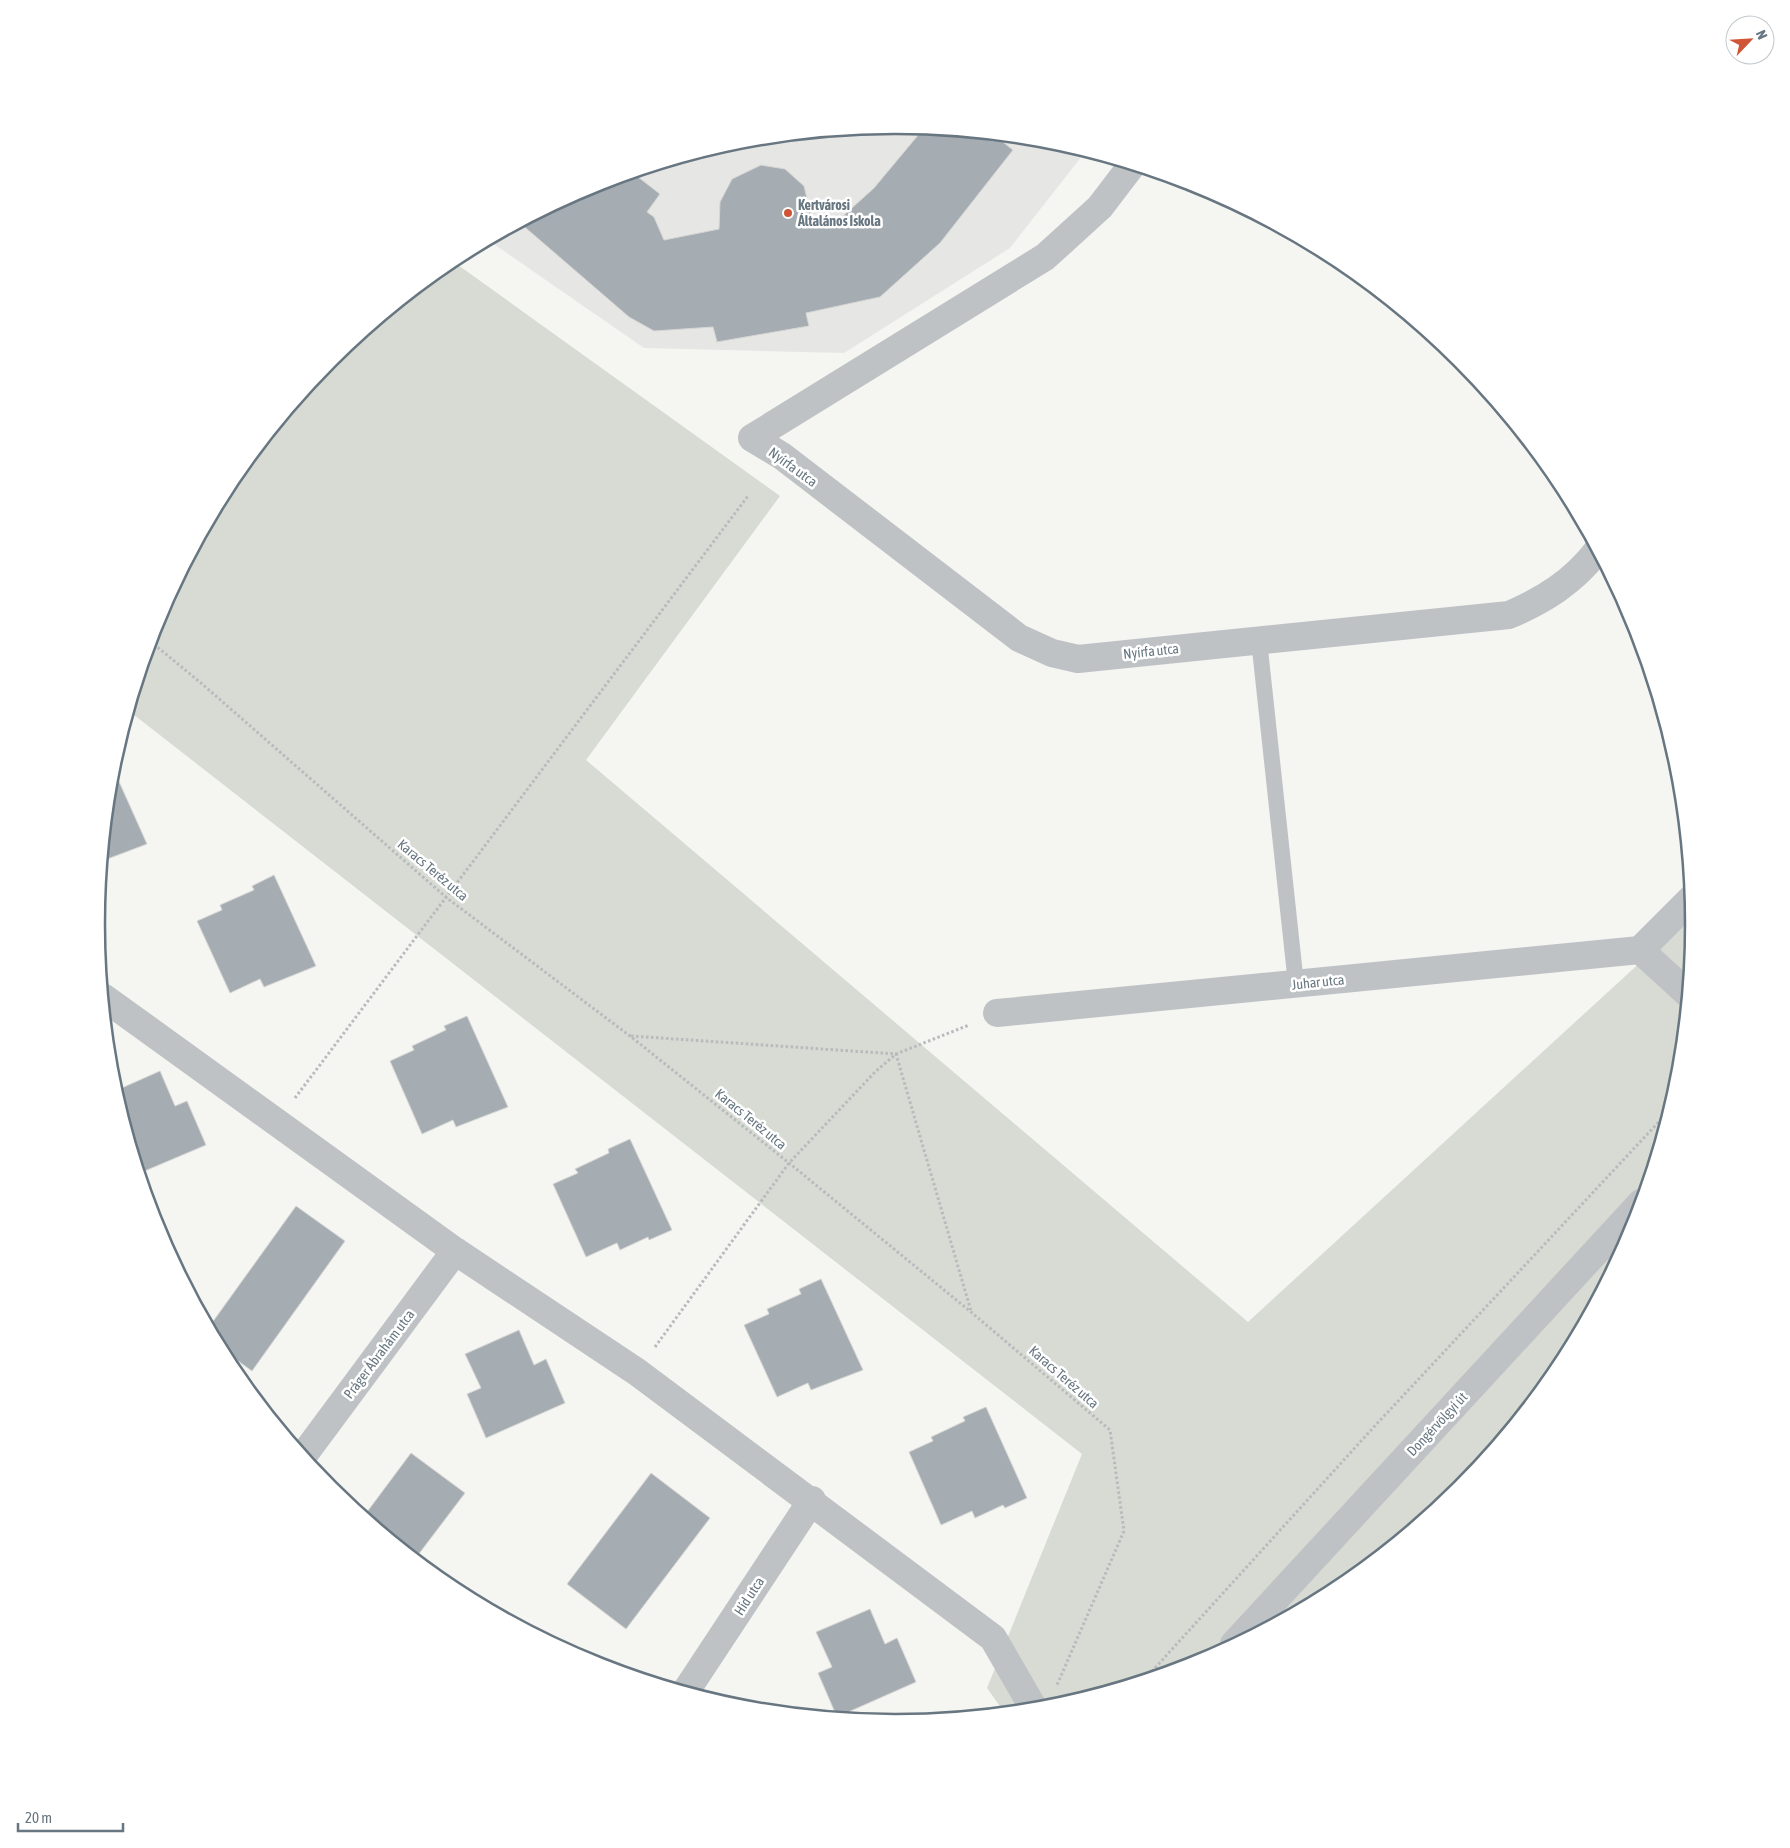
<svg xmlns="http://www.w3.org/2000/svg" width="1790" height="1848" font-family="'Asap Condensed',sans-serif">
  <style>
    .built { fill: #e6e6e5 }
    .green { fill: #d7dbd3 }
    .building { fill: #a6adb2; stroke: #d6d6d4 }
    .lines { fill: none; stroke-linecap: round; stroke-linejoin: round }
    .path { stroke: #b8bbbd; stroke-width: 3; stroke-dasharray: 2.5 2.5; stroke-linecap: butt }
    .lane { stroke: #bec2c5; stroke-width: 16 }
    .street { stroke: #bec2c5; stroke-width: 28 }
    .poi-dot { fill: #d05436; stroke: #fff; stroke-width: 2 }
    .labels { text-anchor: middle; stroke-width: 5; stroke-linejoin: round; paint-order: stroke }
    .poi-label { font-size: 14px; font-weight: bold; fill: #677680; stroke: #fff; text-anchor: start }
    .street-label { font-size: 14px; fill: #677680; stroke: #fff }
    .rim { fill: none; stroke: #677680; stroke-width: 2.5 }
  </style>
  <rect width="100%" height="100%" fill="#f5f5f2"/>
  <polygon class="built" points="895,125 1051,141 1086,151 1010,248 844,353 644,348 488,240 590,186 739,141"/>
  <polygon class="green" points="451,260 780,496 586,760 1248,1322 1693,914 1694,924 1678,1080 1633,1230 1559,1368 1460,1489 1339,1588 1200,1662 1051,1707 1004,1712 987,1688 1082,1454 129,711 157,618 231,480 330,359"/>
  <g class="building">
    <polygon points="924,128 994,135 1013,150 940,243 880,297 806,313 809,326 717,342 713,327 654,331 629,317 520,223 590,186 633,173 660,194 647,212 654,217 664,240 719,229 720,202 732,179 761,165 785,169 804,186 812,219 842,217 874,188"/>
    <polygon points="112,766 147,844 102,861 112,768"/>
    <polygon points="274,875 316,966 264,987 260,979 230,993 197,921 222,910 220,905 254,890 252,886"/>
    <polygon points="467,1016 508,1107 456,1127 453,1120 422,1134 390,1061 414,1050 412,1046 446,1030 444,1026"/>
    <polygon points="160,1071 175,1106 187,1101 206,1145 140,1173 115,1091"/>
    <polygon points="630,1139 672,1230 649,1240 648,1237 620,1250 617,1243 586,1257 553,1184 578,1173 575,1169 609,1153 608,1149"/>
    <polygon points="296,1206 345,1241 252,1371 220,1348 209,1327"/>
    <polygon points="821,1279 863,1370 811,1390 808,1383 777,1397 744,1325 769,1314 767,1309 801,1294 799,1289"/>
    <polygon points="519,1330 534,1365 546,1359 565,1403 486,1438 467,1394 481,1388 465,1354"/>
    <polygon points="986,1407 1027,1498 1005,1508 1003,1505 975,1518 972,1511 941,1525 909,1452 933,1441 931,1437 965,1421 963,1417"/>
    <polygon points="411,1453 465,1493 415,1559 364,1516"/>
    <polygon points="651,1473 710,1518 626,1629 567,1584"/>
    <polygon points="870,1609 885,1644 897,1638 916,1682 837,1717 818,1673 832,1667 816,1632"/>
  </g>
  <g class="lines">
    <g class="path">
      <polyline points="150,641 201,683 447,898 630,1036 789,1163 971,1312 1110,1430 1124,1531 1057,1685"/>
      <polyline points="631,1036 896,1054 971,1311"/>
      <polyline points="295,1098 748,496"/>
      <polyline points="655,1347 789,1163 876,1071 896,1054 969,1025"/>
      <polyline points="1145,1679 1372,1429 1669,1111"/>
    </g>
    <polyline class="lane" points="1259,640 1296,984"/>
    <g class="street">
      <path d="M1132,165l-32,42 -55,50 -293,181 30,18 237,182 33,15 26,6 431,-44c35,-15 64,-33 88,-64"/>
      <polyline points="1640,950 1691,899"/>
      <polyline points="103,997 455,1251 637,1372 993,1638 1034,1709"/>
      <polyline points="997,1013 1640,950 1687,993"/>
      <polyline points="303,1456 455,1251"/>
      <polyline points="1234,1644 1641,1203"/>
      <polyline points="686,1691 812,1500"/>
    </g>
  </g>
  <circle class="poi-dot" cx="788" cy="213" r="5"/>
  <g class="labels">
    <g class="poi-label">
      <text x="798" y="210">Kertvárosi<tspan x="798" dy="16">Általános Iskola</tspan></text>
    </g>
    <g class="street-label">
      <text transform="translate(793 467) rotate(36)" y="5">Nyírfa utca</text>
      <text transform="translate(1151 651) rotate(-6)" y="5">Nyírfa utca</text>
      <text transform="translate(433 870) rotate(40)" y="5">Karacs Teréz utca</text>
      <text transform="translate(1318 982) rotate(-6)" y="5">Juhar utca</text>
      <text transform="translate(751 1119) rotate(39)" y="5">Karacs Teréz utca</text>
      <text transform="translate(379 1354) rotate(-53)" y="5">Práger Ábrahám utca</text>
      <text transform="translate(1064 1377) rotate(41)" y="5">Karacs Teréz utca</text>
      <text transform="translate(1437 1424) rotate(-47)" y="5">Dongérvölgyi út</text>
      <text transform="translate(749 1596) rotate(-57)" y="5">Híd utca</text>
    </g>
  </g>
  <path d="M0 0H1790V1848H0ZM105 924a790 790 0 1 1 1580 0a790 790 0 1 1-1580 0Z" fill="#fff" fill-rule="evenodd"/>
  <path class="rim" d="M105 924a790 790 0 1 1 1580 0a790 790 0 1 1-1580 0Z"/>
  <g transform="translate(1750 40) rotate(65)"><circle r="24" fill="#ffffff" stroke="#c2c8cc"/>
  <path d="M0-4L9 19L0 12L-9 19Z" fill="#d05436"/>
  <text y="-8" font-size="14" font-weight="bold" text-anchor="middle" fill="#677680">N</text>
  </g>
  <path d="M18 1823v8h105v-8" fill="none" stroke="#677680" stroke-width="2.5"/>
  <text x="25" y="1823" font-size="15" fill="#677680" stroke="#ffffff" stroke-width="4" paint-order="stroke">20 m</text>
</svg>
